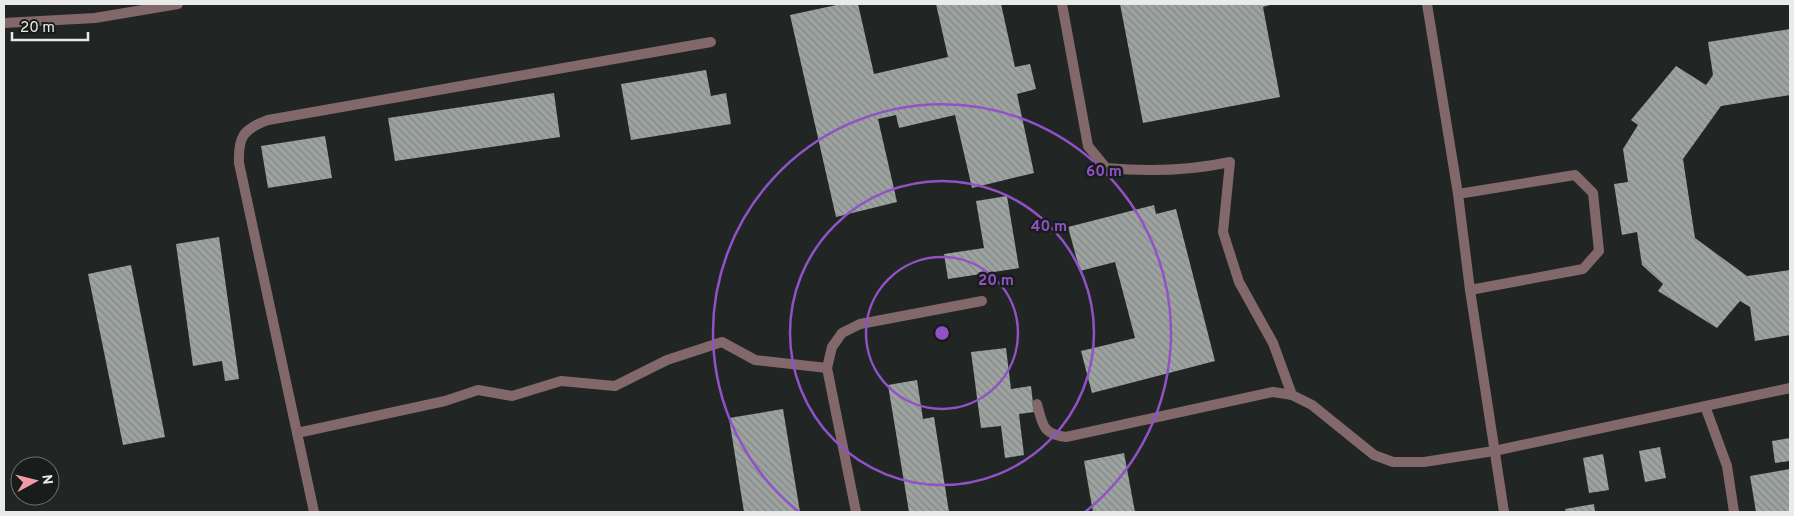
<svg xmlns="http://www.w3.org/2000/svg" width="1794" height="516" font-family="Overpass,sans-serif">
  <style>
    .building { fill: url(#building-back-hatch) }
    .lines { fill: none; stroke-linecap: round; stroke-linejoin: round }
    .lane { stroke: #83686b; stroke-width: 10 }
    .street { stroke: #83686b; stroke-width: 10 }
    .ring { fill: none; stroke: #9152c8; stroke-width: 2.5 }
    .centre { fill: #9152c8; stroke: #181c1a; stroke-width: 2.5 }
    .ring-label { font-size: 15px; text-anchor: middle; font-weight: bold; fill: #9152c8; stroke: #181c1a; stroke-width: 5; stroke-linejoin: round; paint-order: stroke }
  </style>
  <defs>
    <pattern id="building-back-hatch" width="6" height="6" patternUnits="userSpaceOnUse" patternTransform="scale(1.25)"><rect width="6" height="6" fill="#9da3a0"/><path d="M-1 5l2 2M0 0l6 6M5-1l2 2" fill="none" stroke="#838785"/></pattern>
  </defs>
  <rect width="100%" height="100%" fill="#212523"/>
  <g class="building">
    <polygon points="841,4 858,4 874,74 948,57 936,4 1001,4 1015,67 1030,64 1036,89 1017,94 1034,173 972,188 955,115 899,128 896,115 878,119 897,202 836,217 790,15"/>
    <polygon points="1120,4 1274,4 1263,7 1280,97 1143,123"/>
    <polygon points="1790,29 1790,95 1721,106 1683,159 1695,238 1747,276 1790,270 1790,335 1755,341 1750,307 1740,301 1717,328 1658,291 1663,284 1642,265 1637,232 1622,235 1614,184 1628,182 1623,149 1638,125 1631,120 1676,66 1706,85 1713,75 1708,42"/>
    <polygon points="706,70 711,96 726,93 731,124 631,140 621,84"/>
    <polygon points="554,93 560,137 395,161 388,118"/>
    <polygon points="325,136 332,178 268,188 261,146"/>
    <polygon points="1007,196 1019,268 948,279 944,254 984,248 976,201"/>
    <polygon points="1154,205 1156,214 1176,209 1215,361 1092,393 1081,351 1135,338 1115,262 1080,271 1068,227"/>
    <polygon points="219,237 239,379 225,381 222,361 193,366 176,244"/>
    <polygon points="131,265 165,437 123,445 88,274"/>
    <polygon points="1006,348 1011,389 1031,386 1034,412 1019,414 1024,455 1005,458 1001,426 981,428 971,352"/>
    <polygon points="917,380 923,419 934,417 949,512 909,512 888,385"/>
    <polygon points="783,409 800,512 744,512 729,418"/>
    <polygon points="1790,438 1790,461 1775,463 1772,441"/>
    <polygon points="1660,447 1666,478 1645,482 1639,451"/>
    <polygon points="1124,453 1135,512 1093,512 1084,461"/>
    <polygon points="1603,454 1609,490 1589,493 1583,458"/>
    <polygon points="1790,469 1790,512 1756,512 1750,476"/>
    <polygon points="1594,504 1595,512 1566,512 1565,509"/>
  </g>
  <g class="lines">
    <g class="lane">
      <path d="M1062,4l26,142 18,22c43,4 82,3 124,-6l-7,70 16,50 34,61 19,52"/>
      <polyline points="4,23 95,18 178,4"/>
      <polyline points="1458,194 1575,175 1593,193 1599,251 1583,269 1470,290"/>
      <path d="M1037,404c6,21 5,30 29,33l207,-45 19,3 20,10 62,50 19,7h31l70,-11 296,-63"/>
      <polyline points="1705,406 1727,466 1734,512"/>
      <polyline points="297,433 445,401 478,390 512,396 561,381 615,386 667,360 722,342 755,360 827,368"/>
      <path d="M314,512l-75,-349c-1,-26 4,-34 29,-43l443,-78"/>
      <polyline points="856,512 827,368 832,347 842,333 860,324 982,301"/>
    </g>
    <polyline class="street" points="1427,4 1458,194 1470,290 1504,512"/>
  </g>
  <g class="ring">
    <circle cx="942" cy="333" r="76"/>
    <circle cx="942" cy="333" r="152"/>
    <path d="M799 512A229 229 0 1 1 1085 512"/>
  </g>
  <circle cx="942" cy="333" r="8" class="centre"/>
  <g class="ring-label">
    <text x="1104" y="176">60 m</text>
    <text x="1049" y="231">40 m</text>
    <text x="996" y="285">20 m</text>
  </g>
  <rect width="1794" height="516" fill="none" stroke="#e8ebea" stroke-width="10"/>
  <g transform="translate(35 481) rotate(83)"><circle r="24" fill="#181c1a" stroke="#6b6f6d"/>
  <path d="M0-4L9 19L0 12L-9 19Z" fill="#f49aa7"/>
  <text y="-8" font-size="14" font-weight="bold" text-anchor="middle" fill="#e8ebea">N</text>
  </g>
  <path d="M12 32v8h76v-8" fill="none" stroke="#e8ebea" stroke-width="2.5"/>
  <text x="20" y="32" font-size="15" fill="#e8ebea" stroke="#181c1a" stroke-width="4" paint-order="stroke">20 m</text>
</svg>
